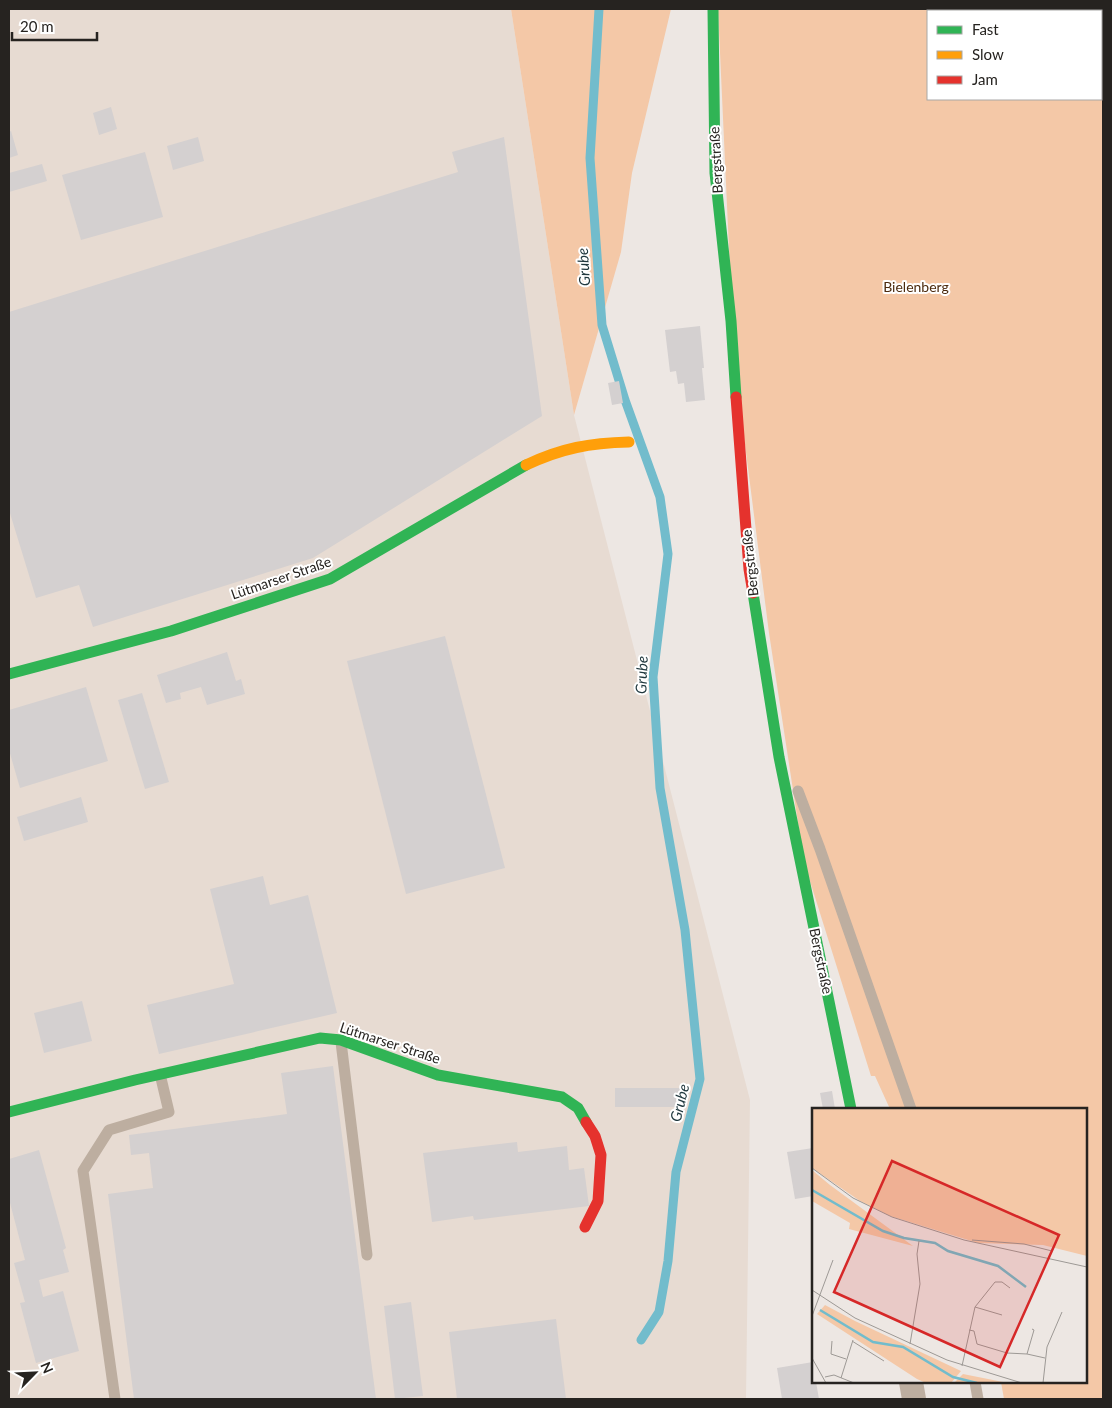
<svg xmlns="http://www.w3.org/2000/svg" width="1112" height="1408" font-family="Lato,sans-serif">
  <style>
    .built { fill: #e7dbd2 }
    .green { fill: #f4c8a7; fill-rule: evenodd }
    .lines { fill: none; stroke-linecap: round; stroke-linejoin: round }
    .stream { stroke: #72bccc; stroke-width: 9 }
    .building { fill: #d4d0d0 }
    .lane { stroke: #bdaea0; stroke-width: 11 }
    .street { stroke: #bdaea0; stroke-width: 24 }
    .fast { stroke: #30b455; stroke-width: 11 }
    .slow { stroke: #ff9f0a; stroke-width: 11 }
    .jam { stroke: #e5322d; stroke-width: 11 }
    .labels { text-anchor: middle; stroke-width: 4; stroke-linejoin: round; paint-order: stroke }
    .street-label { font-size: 14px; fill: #262320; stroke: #fff }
    .park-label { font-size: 14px; fill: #4c2b0f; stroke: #fff }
    .water-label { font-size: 15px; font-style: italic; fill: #20383e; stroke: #fff }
    .inset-river { fill: none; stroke: #72bccc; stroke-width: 2.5 }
    .inset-road { fill: none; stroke: #9d9995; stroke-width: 1 }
    .view { fill: #d62828; fill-opacity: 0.15; stroke: #d62828; stroke-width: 2.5 }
    .inset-edge { fill: none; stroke: #262320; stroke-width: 2.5 }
  </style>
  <rect width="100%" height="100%" fill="#ede7e3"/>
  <polygon class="built" points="9,9 511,9 574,415 750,1100 746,1399 9,1399"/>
  <g class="green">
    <polygon points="511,9 671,9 632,173 621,252 574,415"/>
    <path d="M718,9h385v1390h-99l-3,-17h85v-273h-196l-15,-33h-4l-67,-214 -35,-229 -35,-275zM928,11h173v88h-173z"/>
  </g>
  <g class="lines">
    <polyline class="stream" points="599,9 590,158 602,325 625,400 660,497 668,554 653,677 660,788 685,930 700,1079 676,1172 668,1261 659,1312 641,1340"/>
  </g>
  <g class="building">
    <polygon points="111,107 117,129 99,135 93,113"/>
    <polygon points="11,131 18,155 9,158 9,132"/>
    <polygon points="198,137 204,161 173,170 167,146"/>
    <polygon points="504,137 542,416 313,558 93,627 79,585 36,598 9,510 9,312 458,172 452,152"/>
    <polygon points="145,152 163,217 81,240 62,175"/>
    <polygon points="42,164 47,181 9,192 9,173"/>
    <polygon points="700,326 704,368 702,368 705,400 686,402 684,383 678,384 676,371 670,372 665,330"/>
    <polygon points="619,381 623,403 612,405 608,383"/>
    <polygon points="445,636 505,868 406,894 347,661"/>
    <polygon points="227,652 236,681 241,679 245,694 207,705 201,687 180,693 181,699 166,703 157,675"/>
    <polygon points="86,687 108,761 20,788 9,750 9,710"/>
    <polygon points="142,693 169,782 145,789 118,700"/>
    <polygon points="81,797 88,822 24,841 17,817"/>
    <polygon points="263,876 270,905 308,895 337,1013 159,1054 147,1005 234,984 210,889"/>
    <polygon points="82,1001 92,1041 44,1053 34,1013"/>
    <polygon points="333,1066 376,1399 134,1399 108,1194 153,1188 149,1153 131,1155 129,1135 287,1114 281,1073"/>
    <polygon points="615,1088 681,1088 680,1107 615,1107"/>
    <polygon points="832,1091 835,1109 823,1109 820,1093"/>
    <polygon points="517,1142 518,1152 567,1146 569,1170 584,1168 589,1206 474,1220 473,1216 432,1222 423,1153"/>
    <polygon points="813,1148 813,1196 795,1199 787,1152"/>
    <polygon points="39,1150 66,1248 63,1250 69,1272 39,1280 43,1297 63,1291 79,1351 36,1363 20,1303 25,1302 14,1263 25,1260 9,1199 9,1159"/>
    <polygon points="411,1302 423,1396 395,1399 384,1306"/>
    <polygon points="556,1319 566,1399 457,1399 449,1332"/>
    <polygon points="813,1362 813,1382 816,1382 819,1399 782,1399 777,1368"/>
  </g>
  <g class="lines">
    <g class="lane">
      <polyline points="798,791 820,849 911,1109"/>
      <polyline points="341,1042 367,1255"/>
      <polyline points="975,1382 978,1399"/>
      <polyline points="115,1399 83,1171 109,1130 169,1112 160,1074"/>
    </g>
    <polyline class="street" points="911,1382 914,1399"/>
    <g class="fast">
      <polyline points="713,9 715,173 731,321 736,397"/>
      <polyline points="753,593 779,757 851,1109"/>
      <polyline points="9,674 171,631 330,579 526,465"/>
      <polyline points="9,1112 135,1080 320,1038 341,1040 438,1075 562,1097 578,1108 586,1122"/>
    </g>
    <path class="slow" d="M526,465c36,-17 64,-22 103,-23"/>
    <g class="jam">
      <polyline points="736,397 749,569 753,593"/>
      <polyline points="585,1227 598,1201 601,1155 595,1136 586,1122"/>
    </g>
  </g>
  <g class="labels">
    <g class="street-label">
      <text transform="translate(716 160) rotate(-93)" y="5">Bergstraße</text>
      <text transform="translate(750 563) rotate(-96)" y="5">Bergstraße</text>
      <text transform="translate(281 578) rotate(-19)" y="5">Lütmarser Straße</text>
      <text transform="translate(821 961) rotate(78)" y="5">Bergstraße</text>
      <text transform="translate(390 1043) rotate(18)" y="5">Lütmarser Straße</text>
    </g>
    <g class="park-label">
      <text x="916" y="292">Bielenberg</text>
    </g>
    <g class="water-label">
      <text transform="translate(584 267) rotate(-94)" y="5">Grube</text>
      <text transform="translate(642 675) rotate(-88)" y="5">Grube</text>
      <text transform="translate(680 1103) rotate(-76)" y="5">Grube</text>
    </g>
  </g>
  <g transform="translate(812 1108)">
    <rect width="275" height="275" fill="#ede7e3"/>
    <path d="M0,0h275v148l-44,-11 -65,-2 -88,-27 -30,-15 -48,-33zM0,62l18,15 83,61 -64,-17 1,-6 -38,-22zM13,197l30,16 106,50 -10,12h-25l-9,-4 -100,-65zM151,266l40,8 3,1 -51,-1z" fill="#f4c8a7"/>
    <path class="inset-river" d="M0,82l71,41 21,7 31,5 13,8 50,15 28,21M8,202l53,32 30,5 50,30 24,6"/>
    <path class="inset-road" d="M0,60l41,30 39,19 72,23 123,27M160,132l52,4 28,7M0,182l43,28 92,42 75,23M163,199l27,8M0,208l21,-56M220,221l2,1 -7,24 18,4M157,222l5,1 3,13 30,9 20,1M20,233l-1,13 15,5M40,233l32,20M98,236l10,-60 -3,-30 2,-13M0,250l14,25M150,258l13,-59 20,-25h7l8,6M13,269l9,-2 20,8M29,270l12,-38M231,275l4,-36 15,-35"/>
    <path class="view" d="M80,53l167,74 -59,132 -166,-75z"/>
    <rect width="275" height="275" class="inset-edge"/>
  </g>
  <rect width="1112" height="1408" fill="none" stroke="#262320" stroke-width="20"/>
  <rect x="927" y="10" width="175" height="90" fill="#ffffff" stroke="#a8a7a6"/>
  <rect x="937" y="26" width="25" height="8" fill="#30b455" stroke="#a8a7a6"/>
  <text x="972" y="35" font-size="15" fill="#262320">Fast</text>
  <rect x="937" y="51" width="25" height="8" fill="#ff9f0a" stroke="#a8a7a6"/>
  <text x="972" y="60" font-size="15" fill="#262320">Slow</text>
  <rect x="937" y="76" width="25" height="8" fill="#e5322d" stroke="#a8a7a6"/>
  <text x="972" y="85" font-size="15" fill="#262320">Jam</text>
  <g transform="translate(35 1373) rotate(66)" stroke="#ffffff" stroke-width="4" paint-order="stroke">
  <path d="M0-4L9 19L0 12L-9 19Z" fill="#262320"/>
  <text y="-8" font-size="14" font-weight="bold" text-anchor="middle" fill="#262320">N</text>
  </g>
  <path d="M12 32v8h85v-8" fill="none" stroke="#262320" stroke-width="2.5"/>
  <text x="20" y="32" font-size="15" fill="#262320" stroke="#ffffff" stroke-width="4" paint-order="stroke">20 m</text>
</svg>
